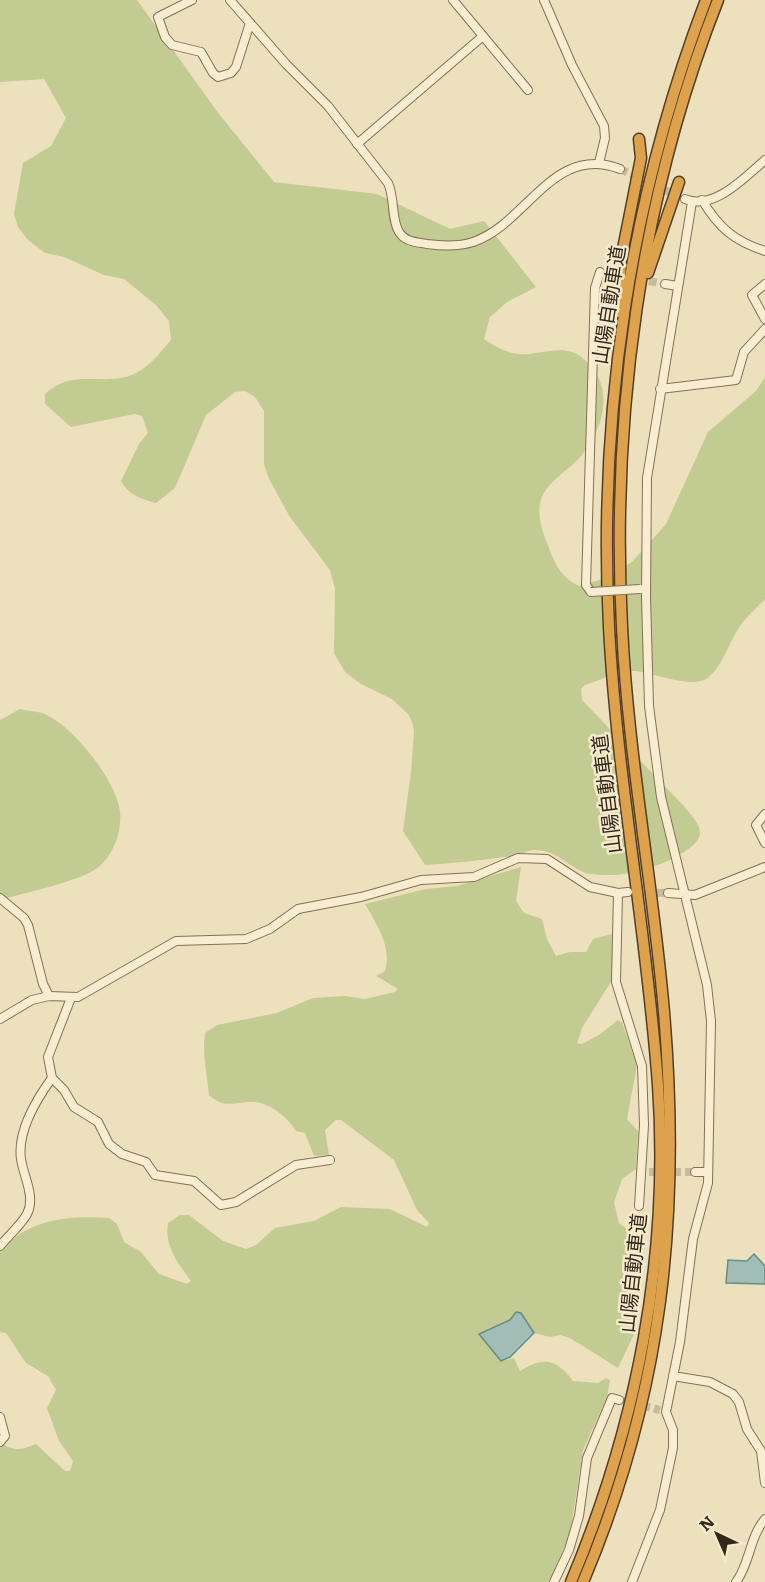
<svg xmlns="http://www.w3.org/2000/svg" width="765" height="1582" font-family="Literata,'Noto Sans JP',serif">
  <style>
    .green { fill: #c2cb91 }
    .water { fill: #a1beb6; stroke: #698c84; stroke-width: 1.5 }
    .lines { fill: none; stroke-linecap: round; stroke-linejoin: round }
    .minor-tunnel { stroke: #c8bb9d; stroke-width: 8; stroke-dasharray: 8 4; stroke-linecap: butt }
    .minor-casing { stroke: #857056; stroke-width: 10 }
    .highway-casing { stroke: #523e2b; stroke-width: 13 }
    .minor { stroke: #f8edd0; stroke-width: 8 }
    .highway { stroke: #dea24c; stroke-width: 10 }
    .minor-bridge-casing { stroke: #857056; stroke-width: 10; stroke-linecap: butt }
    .minor-bridge { stroke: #f8edd0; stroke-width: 8 }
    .labels { text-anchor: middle; stroke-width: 5; stroke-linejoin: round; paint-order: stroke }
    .street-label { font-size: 20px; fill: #34281b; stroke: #f5eacc }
  </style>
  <rect width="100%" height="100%" fill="#ede0bd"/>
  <g class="green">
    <path d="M0,0h137l82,114 55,68 103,12 73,35 34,-8 52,66 -29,15 -17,15 -6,22c10,7 21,13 33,15 21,2 45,-11 63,2 36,27 26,69 1,100 -12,15 -38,27 -41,48 -3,15 4,31 9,44 6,17 14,31 30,38l27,-8 26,-16 34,-38 42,-92 48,-41 9,-14v222c-8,9 -18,17 -25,27 -11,16 -16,37 -31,51 -16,14 -58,-6 -76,-6 -17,-1 -33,10 -48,14l-4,4 1,11 102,106c5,7 16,17 16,27 0,18 -53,38 -68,40 -13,2 -27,3 -41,1 -20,-3 -34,-26 -58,-24 -7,1 -14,5 -22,6 -28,4 -57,7 -86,9l-22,-34 8,-59 3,-41 -2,-9 -4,-8 -16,-15 -31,-15 -16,-12 -11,-19 1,-64 -5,-19 -40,-53 -21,-38 -5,-15v-53l-9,-14 -10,-6 -10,1 -29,23 -31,73 -19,15c-15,-4 -28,-8 -35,-22l18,-37 9,-11 -6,-17 -7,-2 -64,13 -26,-23v-10c30,-29 65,-3 96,-24 12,-7 21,-20 30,-30l-2,-19 -13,-16 -32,-26 -20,-4 -40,-18 -19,-4 -17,-13 -10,-13 -4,-13 9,-51 28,-17 15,-28 -22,-39 -44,3z"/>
    <path d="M20,709c7,2 15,2 22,4 30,11 74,67 78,98 2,20 -6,42 -20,55 -17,15 -76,27 -100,34v-180z"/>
    <path d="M521,867l-5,34 8,12 18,6 5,20 9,17 14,-4h16l7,-13 19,-5v46l-30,48 -5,15 5,1 17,-9 19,-15 4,3 15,42 -10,54 11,12 -2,38 -14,10 -8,23 5,21 11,9 10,23 -6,79 -16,34 -48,-30 -10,-3 -10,2 -16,-4 -18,-21 -6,8 -31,14 22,27 13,-3 6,13c23,-14 36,-13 53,10l25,2 8,-5 4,2 -3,17 -24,53 -13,84 -19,46 -4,2h-547v-140c13,10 21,8 36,2l29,27h5l3,-10 -14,-20 -12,-33 9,-18 -8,-14 -22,-13 -20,-30 -6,-1v-82c30,-31 68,-35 109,-32l8,6 7,18 17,10 18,22 28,10 4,-3c-13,-18 -27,-35 -23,-58l12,-8h9l34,26 23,8 10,-4 19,-17 39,-7 27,-14 49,2 37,18 2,-4 -12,-13 -23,-50 -53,-40h-5l-11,10 4,25 -15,1 -9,-23 -9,-2c-8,-13 -25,-28 -42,-29 -19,-1 -29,8 -45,-7 -2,-22 -7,-41 -4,-62l12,-8 60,-12 36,-15 32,-2 20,3 30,-7 3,-3 -22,-13 9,-5c7,-24 -8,-46 -20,-67l61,-15 31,-3z"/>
  </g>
  <g class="water">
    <polygon points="754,1254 765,1266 765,1284 726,1283 728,1260 747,1261"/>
    <polygon points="516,1312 521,1313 534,1333 510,1357 501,1361 479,1334 510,1320"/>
  </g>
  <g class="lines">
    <g class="minor-tunnel">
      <polyline points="620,169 678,196"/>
      <polyline points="600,272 625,277"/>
      <polyline points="637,279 665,284"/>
      <polyline points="633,892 668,893"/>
      <polyline points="649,1172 695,1172"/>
      <polyline points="619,1400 660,1410"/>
    </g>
    <g class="minor-casing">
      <g id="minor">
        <polyline points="192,0 158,17 165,37 172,45 201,52 213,73 218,77 231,73 236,67 250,23"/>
        <path d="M230,0l56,64 42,42 60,77c7,15 3,36 11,49 6,10 17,10 28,12 15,2 31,3 46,-2 54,-18 80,-99 147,-73"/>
        <polyline points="453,0 528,90"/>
        <polyline points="544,0 572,65 604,126 605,138 599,163"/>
        <polyline points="357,144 483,36"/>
        <path d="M685,199c29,12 60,-22 80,-39"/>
        <path d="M702,200c17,28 32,41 63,51"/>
        <polyline points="665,284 678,286"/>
        <polyline points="765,284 752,295 765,319"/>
        <polyline points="660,389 736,380 744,352 765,329"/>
        <polyline points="591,592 586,585 595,288 600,272"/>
        <polyline points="765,814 756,825 765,843"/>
        <polyline points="618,893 616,982 642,1066 644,1125 639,1206"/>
        <polyline points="668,893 695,895 765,867"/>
        <polyline points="0,898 24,918 28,925 43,984 49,996"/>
        <polyline points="71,998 48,1057 52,1078 64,1090 74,1107 98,1122 109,1144 122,1154 146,1162 155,1175 194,1181 221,1205 236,1202 296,1165 330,1160"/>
        <polyline points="0,1019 32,1000 49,996 78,997 176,941 246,939 270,929 298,909 361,897 421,880 474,877 518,858 547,859 590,887 618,893 628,892"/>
        <polyline points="695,1172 708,1172"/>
        <path d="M0,1246c8,-10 21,-21 27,-32 9,-17 -4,-39 -6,-55 -4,-28 15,-59 31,-81"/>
        <polyline points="673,1376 710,1382 733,1394 739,1402 747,1429 761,1451 765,1483"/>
        <polyline points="0,1417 5,1436 0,1442"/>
        <polyline points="554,1582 569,1550 579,1516 587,1458 612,1398 619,1400"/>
        <polyline points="632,1582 660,1510 673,1448 673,1430 666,1412 680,1342 693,1239 708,1183 711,1021 707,985 661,797 649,706 646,597 647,478 692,202"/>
        <path d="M736,1582c14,-18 13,-44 29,-63"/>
      </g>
    </g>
    <g class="highway-casing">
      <g id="highway">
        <polyline points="648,273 679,182"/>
        <polyline points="618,312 621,259 641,158 639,139"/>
        <path d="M571,1582c66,-157 99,-326 87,-497 -11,-153 -41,-305 -49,-458 -11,-213 21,-428 97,-627"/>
        <path d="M583,1582c80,-189 98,-367 81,-570 -11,-129 -36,-256 -42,-385 -11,-212 18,-429 96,-627"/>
      </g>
    </g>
    <use href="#minor" class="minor"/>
    <use href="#highway" class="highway"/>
    <g class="minor-bridge-casing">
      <polyline id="minor-bridge" points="591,592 640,589"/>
    </g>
    <use href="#minor-bridge" class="minor-bridge"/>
  </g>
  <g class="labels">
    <g class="street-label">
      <text transform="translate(609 305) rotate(-81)" y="7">山陽自動車道</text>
      <text transform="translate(607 794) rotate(-97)" y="7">山陽自動車道</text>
      <text transform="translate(633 1273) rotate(-84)" y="7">山陽自動車道</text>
    </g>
  </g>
  <g transform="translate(717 1534) rotate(316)" stroke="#f5eacc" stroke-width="4.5" paint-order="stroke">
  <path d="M0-4.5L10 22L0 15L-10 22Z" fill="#34281b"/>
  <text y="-9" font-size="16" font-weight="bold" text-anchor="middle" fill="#34281b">N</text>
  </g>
</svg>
